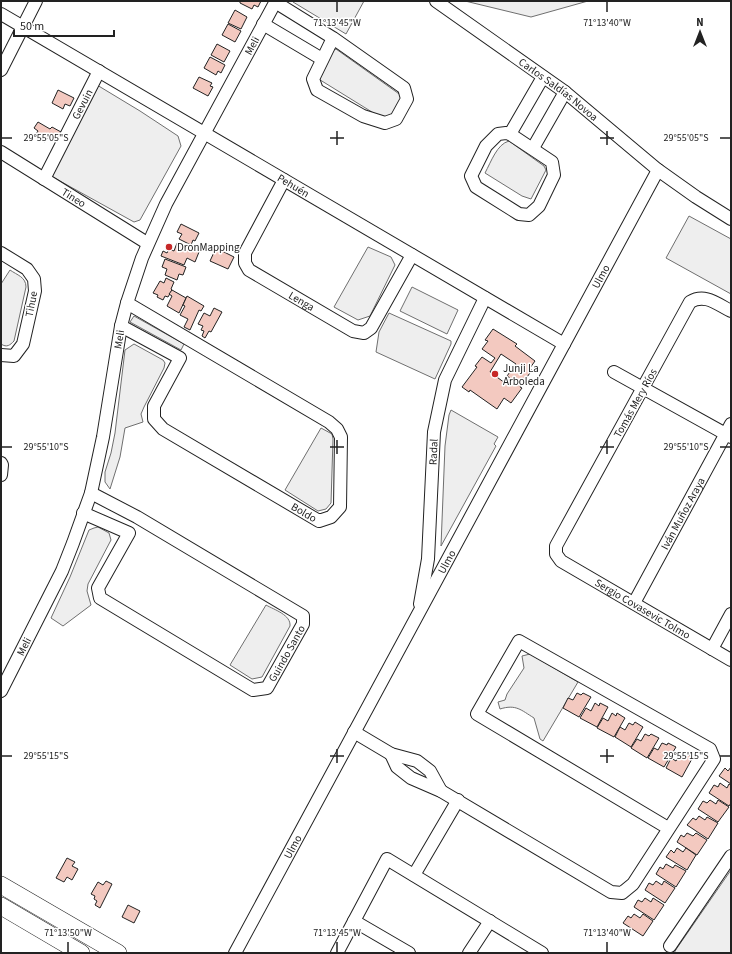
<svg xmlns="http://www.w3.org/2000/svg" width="732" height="954" font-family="'Source Sans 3',sans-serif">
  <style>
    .green { fill: #eee; stroke: #6f6f6f }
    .building { fill: #f3c9c0; stroke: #222; fill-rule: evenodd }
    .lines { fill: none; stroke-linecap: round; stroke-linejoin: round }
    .street-casing { stroke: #222; stroke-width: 14 }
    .secondary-casing { stroke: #222; stroke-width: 18 }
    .street { stroke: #fff; stroke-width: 12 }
    .secondary { stroke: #fff; stroke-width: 17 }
    .ticks { fill: none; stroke: #222; stroke-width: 1.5 }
    .poi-dot { fill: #c62828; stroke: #fff; stroke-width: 1.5 }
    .labels { text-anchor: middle; stroke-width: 3; stroke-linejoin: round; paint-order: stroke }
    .street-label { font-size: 11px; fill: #222; stroke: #fff }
    .poi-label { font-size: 11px; fill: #222; stroke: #fff; text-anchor: start }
    .ticks-label { font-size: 10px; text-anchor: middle; fill: #222; stroke: #fff; stroke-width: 3; stroke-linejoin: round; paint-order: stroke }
  </style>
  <rect width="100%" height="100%" fill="#fff"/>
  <g class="green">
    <polygon points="292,1 364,1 346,34 293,2"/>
    <polygon points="465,1 588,1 531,17"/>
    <polygon points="336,49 402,96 400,102 389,120 380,117 317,78 329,52"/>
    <polygon points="97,85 140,111 178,136 181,146 140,220 134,222 49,175"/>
    <path d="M509,141l35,25 2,4 -15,29 -9,-3 -37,-23c6,-11 12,-29 24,-32z"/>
    <polygon points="689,216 731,239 731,294 666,258"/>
    <polygon points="368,247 391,257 395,265 370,316 358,320 334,307"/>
    <path d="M10,270c7,5 16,7 16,17l-12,54c-4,4 -7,7 -13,3v-60z"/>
    <polygon points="412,287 458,310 447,334 400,311"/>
    <polygon points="389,313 451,341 451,344 435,379 376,352 379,332"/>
    <polygon points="134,316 184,344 181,350 130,322"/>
    <polygon points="134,344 163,360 165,363 164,368 144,407 141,414 143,422 125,428 120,457 110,489 105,482 105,472 111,453 115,433 125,350"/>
    <polygon points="451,410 498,437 494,444 496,446 441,546 445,446 449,415"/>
    <polygon points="321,428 332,434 333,439 331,503 326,509 318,511 285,490"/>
    <polygon points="98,527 109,533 111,540 88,584 87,591 91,605 63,626 51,618 70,577 89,530 94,528"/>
    <path d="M266,605c9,5 25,10 24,21l-28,51 -10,2 -22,-14z"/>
    <path d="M530,654l48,28 -35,59 -3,-2 -6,-21c-13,-8 -18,-14 -34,-9l-2,-7 7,-2 2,-6 17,-26 -2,-12z"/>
    <polygon points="731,870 731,953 674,953 677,948"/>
  </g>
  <g class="building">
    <polygon points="240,1 261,1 258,7 254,5 252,9 240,3"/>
    <polygon points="235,10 247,17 241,29 228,23"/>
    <polygon points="228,24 241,31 235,42 222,35"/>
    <polygon points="217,44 230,51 224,62 211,55"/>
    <polygon points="210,57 225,65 221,73 218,71 216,75 204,68"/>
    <polygon points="199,77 212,83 210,86 213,87 208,96 193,88"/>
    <polygon points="58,90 74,98 70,106 65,104 63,109 52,103"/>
    <polygon points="38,122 50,129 52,127 61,132 58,138 50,134 45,142 35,136 38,131 34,128"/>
    <polygon points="181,224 199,233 195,241 193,240 191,245 179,239 182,234 177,232"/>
    <polygon points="177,243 199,252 195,262 187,258 184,265 161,256 163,251 167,253 169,249 174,251"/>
    <polygon points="216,248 234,257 228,269 210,261"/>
    <polygon points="165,259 186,267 183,275 179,274 177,280 165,275 167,269 162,267"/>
    <polygon points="166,278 174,282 171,289 172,290 168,297 165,296 163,300 157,297 158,295 153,293 160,281 164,283"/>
    <polygon points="172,290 186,298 179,313 167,306 172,296 169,294"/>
    <polygon points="187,296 204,306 201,311 199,310 190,330 184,327 188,319 180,315 185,306 183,305"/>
    <polygon points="214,308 222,312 211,332 209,331 205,338 202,336 204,331 201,330 203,326 198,324 204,313 210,316"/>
    <path d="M493,329l24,15 -2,2 20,15 -5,7 2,2 -12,17 2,1 -11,15 -7,-5 -7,11 -27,-19 -1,2 -7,-5 15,-20 -2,-1 7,-9 9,6 4,-5 -13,-9 6,-8 -3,-1zM501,354l15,10 -9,12 3,2 -5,5 -15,-11z"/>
    <polygon points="577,693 581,695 583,693 591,697 579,717 563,708 568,698 573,700"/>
    <polygon points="595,703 599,706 600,703 608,707 597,727 580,718 586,708 591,711"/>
    <polygon points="612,713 616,716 617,713 625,718 614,737 597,728 603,718 608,721"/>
    <polygon points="635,722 643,727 631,747 615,737 620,727 625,730 629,723 633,725"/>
    <polygon points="645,734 649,736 651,734 659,738 647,758 631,748 637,739 641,741"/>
    <polygon points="662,743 667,745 668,743 676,747 664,767 648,758 654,748 658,750"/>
    <polygon points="680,753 684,755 686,753 693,757 682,777 666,768 671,758 676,761"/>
    <polygon points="731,767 731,784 719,776 725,768 728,771"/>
    <polygon points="720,783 727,788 729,784 731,785 731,803 729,806 709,793 714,785 718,787"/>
    <polygon points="710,800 716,804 718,800 729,807 718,822 698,809 703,801 707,803"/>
    <polygon points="699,816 705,820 707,817 718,823 708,839 687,825 693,818 696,820"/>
    <polygon points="687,833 693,836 696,833 707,840 697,855 677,842 681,835 684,837"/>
    <polygon points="677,848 683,852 686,848 696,855 687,870 666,857 671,850 674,853"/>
    <polygon points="67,858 75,862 72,866 78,869 72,880 67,877 64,882 56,878"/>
    <polygon points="666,864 673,868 675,865 686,871 676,887 656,874 660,867 663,869"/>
    <polygon points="106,881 112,884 100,908 95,905 97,901 94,899 95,896 91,894 98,882 103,885"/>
    <polygon points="656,881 662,885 664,881 675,888 665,903 645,890 649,883 653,885"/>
    <polygon points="645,898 651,902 653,898 664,905 654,920 634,907 638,900 642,902"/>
    <polygon points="128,905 140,911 134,923 122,917"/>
    <polygon points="634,914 640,918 643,914 653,921 643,936 623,923 628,916 631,918"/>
  </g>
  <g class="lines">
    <g class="street-casing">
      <g id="street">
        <path id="s1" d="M436,1l129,91 93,78 38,27 35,22"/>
        <polyline points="275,2 333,38 404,88 407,99 396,119 385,123 363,116 317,90 313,79 333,38"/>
        <path id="s2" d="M1,14l563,330"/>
        <polyline points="263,24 322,59"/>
        <polyline points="1,70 36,1"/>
        <polygon points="506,133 510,134 552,162 554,175 539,206 529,215 519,214 476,187 471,176 486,146 498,134"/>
        <polyline points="510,134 543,77"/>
        <polyline points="533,148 565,92"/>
        <path id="s3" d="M1,152l146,91"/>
        <path id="s4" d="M44,179l55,-108"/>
        <path id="s5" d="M284,180l-39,73v10l4,7 104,61 11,2 7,-5 41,-73"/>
        <polyline points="1,253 27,269 34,279 35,291 23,344 14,356 1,355"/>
        <path id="s6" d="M731,311c-14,-7 -26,-18 -41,-9l-134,244v8l5,7 170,99"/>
        <path id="s7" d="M121,326l59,32 -26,48v13l9,10 156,92 12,-4 9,-10 1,-70 -4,-8 -8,-7 -202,-119"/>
        <polyline points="614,372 731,437"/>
        <polyline points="1,463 2,465 1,475"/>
        <path id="s8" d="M83,513l46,20 -31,55 2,10 153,92 14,-2 36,-64v-8l-166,-99 -46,-24"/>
        <path id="s9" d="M634,603l97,-179"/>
        <path id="s10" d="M420,604l8,-45 6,-127 11,-52 40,-82"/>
        <polyline points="712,649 731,614"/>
        <path id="s11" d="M1,691l61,-120 11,-28 18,-50 12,-56 18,-111 6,-23 15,-45 24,-54 110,-203"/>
        <polyline points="354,732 391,754 417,761 430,771 441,791"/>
        <polyline points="391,754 397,767 411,778 441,791 611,892 622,893 633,884 714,759 710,749 519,641 477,714 668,828"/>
        <polyline points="414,875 458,800"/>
        <polyline points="354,921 409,953"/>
        <polyline points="670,946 731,856"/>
        <path id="s12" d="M235,953l423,-783"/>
        <polyline points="337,953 387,859 542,953"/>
        <polyline points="469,953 490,921"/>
      </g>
    </g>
    <g class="secondary-casing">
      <g id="secondary">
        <polyline points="1,885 118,953"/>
        <polyline points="1,906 81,953"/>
      </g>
    </g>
    <use href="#street" class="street"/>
    <use href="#secondary" class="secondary"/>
  </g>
  <path class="ticks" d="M337,2v10M607,2v10M337,131v14M607,131v14M2,138h10M330,138h14M600,138h14M720,138h10M337,440v14M607,440v14M2,447h10M330,447h14M600,447h14M720,447h10M337,749v14M607,749v14M2,756h10M330,756h14M600,756h14M720,756h10M68,942v10M337,942v10M607,942v10"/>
  <g class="poi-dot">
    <circle cx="169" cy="247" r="4"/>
    <circle cx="495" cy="374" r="4"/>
  </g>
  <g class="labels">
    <g class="street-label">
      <text dy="4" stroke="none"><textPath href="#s11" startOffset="698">Meli</textPath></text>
      <text dy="4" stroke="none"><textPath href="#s1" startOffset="151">Carlos Saldías Novoa</textPath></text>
      <text dy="4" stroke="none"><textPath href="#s4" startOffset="84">Gevuin</textPath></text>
      <text dy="4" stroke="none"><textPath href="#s2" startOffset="339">Pehuén</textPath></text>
      <text dy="4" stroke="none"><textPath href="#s3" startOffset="86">Tineo</textPath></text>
      <text dy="4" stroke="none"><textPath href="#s12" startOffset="769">Ulmo</textPath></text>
      <text dy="4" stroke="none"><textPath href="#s5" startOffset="162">Lenga</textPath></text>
      <text transform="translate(31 304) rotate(-79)" y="4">Tihue</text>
      <text dy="4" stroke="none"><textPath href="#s11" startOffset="374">Meli</textPath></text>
      <text transform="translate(635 403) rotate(-61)" y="4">Tomás Mery Ríos</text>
      <text dy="4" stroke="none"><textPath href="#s10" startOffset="153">Radal</textPath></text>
      <text dy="4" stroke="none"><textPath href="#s7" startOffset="312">Boldo</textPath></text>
      <text dy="4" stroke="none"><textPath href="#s9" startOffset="102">Iván Muñoz Araya</textPath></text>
      <text dy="4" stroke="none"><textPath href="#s12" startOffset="445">Ulmo</textPath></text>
      <text dy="4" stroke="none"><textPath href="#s6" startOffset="434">Sergio Covasevic Tolmo</textPath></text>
      <text dy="4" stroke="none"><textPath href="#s11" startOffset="50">Meli</textPath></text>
      <text dy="4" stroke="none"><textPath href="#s8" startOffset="356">Guindo Santo</textPath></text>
      <text dy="4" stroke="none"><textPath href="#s12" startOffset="121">Ulmo</textPath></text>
    </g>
    <g class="poi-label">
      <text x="177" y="251">DronMapping</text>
      <text x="503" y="372">Junji La<tspan x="503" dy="13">Arboleda</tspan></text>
    </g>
  </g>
  <g class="ticks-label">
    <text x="337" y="26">71°13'45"W</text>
    <text x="607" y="26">71°13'40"W</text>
    <text x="46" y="141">29°55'05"S</text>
    <text x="686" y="141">29°55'05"S</text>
    <text x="46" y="450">29°55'10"S</text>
    <text x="686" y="450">29°55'10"S</text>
    <text x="46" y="759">29°55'15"S</text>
    <text x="686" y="759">29°55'15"S</text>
    <text x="68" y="936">71°13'50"W</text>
    <text x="337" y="936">71°13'45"W</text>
    <text x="607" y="936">71°13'40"W</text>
  </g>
  <rect width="732" height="954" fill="none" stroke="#222222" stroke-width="4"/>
  <g transform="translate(700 32)" stroke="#ffffff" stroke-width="3" paint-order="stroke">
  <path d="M0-3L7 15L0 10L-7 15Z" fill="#222222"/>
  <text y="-6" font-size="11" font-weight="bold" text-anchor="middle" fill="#222222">N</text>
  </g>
  <path d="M14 30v6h100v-6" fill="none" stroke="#222222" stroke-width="2"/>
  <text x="20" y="30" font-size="12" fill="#222222" stroke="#ffffff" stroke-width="3" paint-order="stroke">50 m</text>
</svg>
